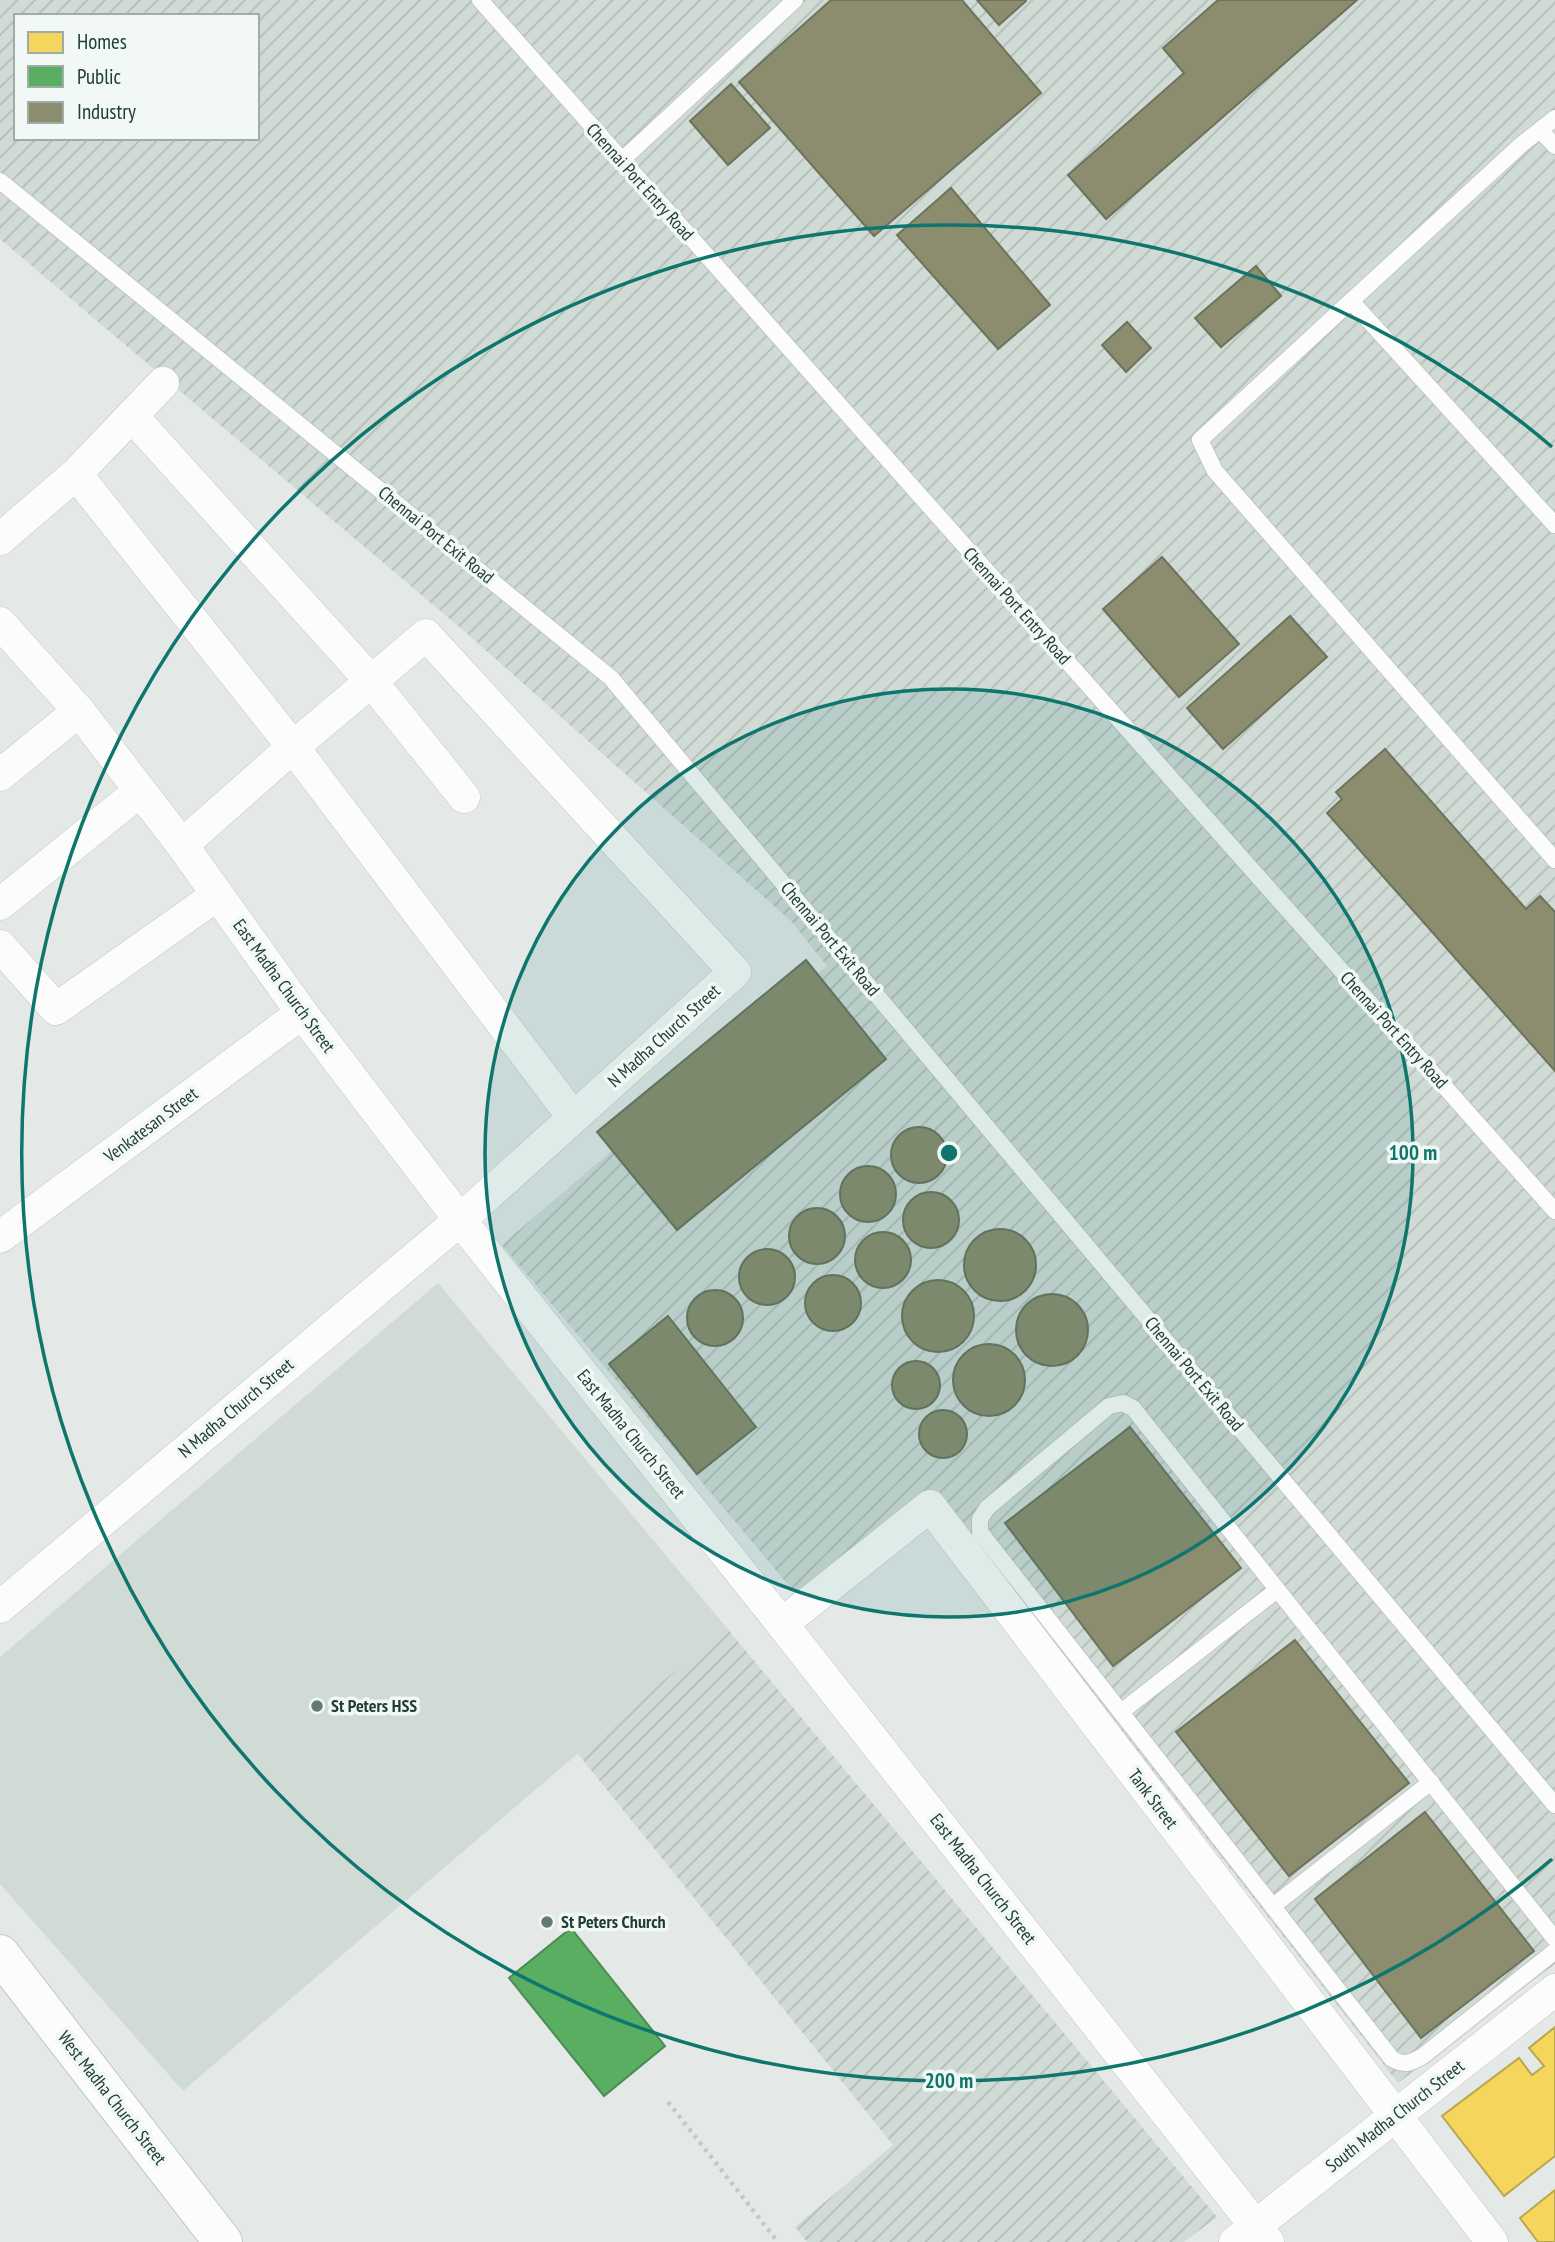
<svg xmlns="http://www.w3.org/2000/svg" width="1555" height="2242" font-family="'PT Sans Narrow',sans-serif">
  <style>
    .built { fill: #d1dbd6 }
    .industrial { fill: url(#industrial-furrows); fill-rule: evenodd }
    .homes { fill: #f6d55c; stroke: #b6a750; stroke-width: 2 }
    .public { fill: #5aae61; stroke: #498c54; stroke-width: 2 }
    .industry { fill: #8c8c6e; stroke: #6c745d; stroke-width: 2 }
    .lines { fill: none; stroke-linecap: round; stroke-linejoin: round }
    .lane-casing { stroke: #c1c6c4; stroke-width: 18 }
    .street-casing { stroke: #c1c6c4; stroke-width: 33 }
    .secondary-casing { stroke: #bfc7c4; stroke-width: 40 }
    .path { stroke: #c0c9c5; stroke-width: 4.5; stroke-dasharray: 3.5 5; stroke-linecap: butt }
    .lane { stroke: #fbfcfb; stroke-width: 16 }
    .street { stroke: #fbfcfb; stroke-width: 32 }
    .secondary { stroke: #fbfcfb; stroke-width: 38 }
    .ring { fill: none; stroke: #0f766e; stroke-width: 3.5 }
    .poi-dot { fill: #657973; stroke: #f1f8f5; stroke-width: 2.5 }
    .labels { text-anchor: middle; stroke-width: 7; stroke-linejoin: round; paint-order: stroke }
    .street-label { font-size: 18px; fill: #213d34; stroke: #f1f8f5 }
    .poi-label { font-size: 18px; font-weight: bold; fill: #213d34; stroke: #f1f8f5; text-anchor: start }
    .centre { fill: #0f766e; stroke: #f1f8f5; stroke-width: 3.5 }
    .ring-label { font-size: 21px; text-anchor: middle; font-weight: bold; fill: #0f766e; stroke: #f1f8f5; stroke-width: 7; stroke-linejoin: round; paint-order: stroke }
  </style>
  <defs>
    <pattern id="industrial-furrows" width="10" height="10" patternUnits="userSpaceOnUse" patternTransform="scale(1.75)"><rect width="10" height="10" fill="#d1dbd6"/><path d="M-1 1l2-2M0 10L10 0M9 11l2-2" fill="none" stroke="#b3bdb8"/></pattern>
  </defs>
  <rect width="100%" height="100%" fill="#e4e9e7"/>
  <polygon class="built" points="438,1283 726,1627 183,2091 0,1884 0,1657"/>
  <g class="industrial">
    <path d="M0,0h1555v1964l-157,119 -462,-589 -135,106 -299,-355 325,-279 -36,-45 -327,-290 -464,-392zM16,16h241v122h-241z"/>
    <polygon points="726,1627 1217,2217 1184,2242 807,2242 795,2227 893,2145 578,1754"/>
  </g>
  <g class="homes">
    <polygon points="1555,2027 1555,2156 1504,2196 1442,2116 1519,2058 1532,2075 1544,2066 1529,2048"/>
    <polygon points="1555,2190 1555,2242 1538,2242 1520,2218"/>
  </g>
  <polygon class="public" points="571,1928 665,2046 604,2096 509,1978"/>
  <g class="industry">
    <polygon points="831,0 962,0 1041,93 874,236 739,82"/>
    <polygon points="977,0 1025,0 1026,1 999,25"/>
    <polygon points="1218,0 1357,0 1106,219 1068,175 1184,73 1163,48"/>
    <polygon points="731,84 770,128 728,165 690,121"/>
    <polygon points="951,188 1050,305 998,349 897,235"/>
    <polygon points="1256,266 1281,296 1221,347 1195,318"/>
    <polygon points="1127,322 1151,348 1126,372 1102,345"/>
    <polygon points="1162,557 1239,644 1179,697 1103,609"/>
    <polygon points="1290,616 1327,657 1223,749 1187,708"/>
    <polygon points="1385,749 1526,909 1540,896 1555,912 1555,1071 1327,813 1342,799 1336,792"/>
    <polygon points="806,960 886,1059 677,1230 597,1132"/>
    <circle cx="919" cy="1155" r="28"/>
    <circle cx="868" cy="1194" r="28"/>
    <circle cx="931" cy="1220" r="28"/>
    <circle cx="817" cy="1236" r="28"/>
    <circle cx="1000" cy="1265" r="36"/>
    <circle cx="883" cy="1260" r="28"/>
    <circle cx="767" cy="1277" r="28"/>
    <circle cx="833" cy="1303" r="28"/>
    <circle cx="938" cy="1316" r="36"/>
    <circle cx="715" cy="1318" r="28"/>
    <circle cx="1052" cy="1330" r="36"/>
    <polygon points="668,1316 756,1427 697,1474 609,1364"/>
    <circle cx="989" cy="1380" r="36"/>
    <circle cx="916" cy="1385" r="24"/>
    <circle cx="943" cy="1434" r="24"/>
    <polygon points="1130,1427 1241,1568 1113,1666 1005,1523"/>
    <polygon points="1295,1640 1409,1783 1289,1876 1176,1732"/>
    <polygon points="1425,1812 1534,1951 1421,2038 1315,1899"/>
  </g>
  <g class="lines">
    <g class="lane-casing">
      <g id="lane">
        <polyline points="480,0 1555,1211"/>
        <polyline points="1540,130 1555,146"/>
        <polyline points="621,161 795,0"/>
        <polyline points="0,181 611,678 1555,1805"/>
        <polyline points="1351,301 1522,144 1555,118"/>
        <polyline points="1555,525 1351,301 1200,440 1215,471 1555,860"/>
        <polyline points="1121,1712 1277,1590"/>
        <polyline points="1273,1906 1431,1782"/>
        <path d="M1555,1939l-422,-531 -10,-5 -14,3 -122,102 -7,11v13l412,527c13,7 19,4 31,-3l132,-105"/>
      </g>
    </g>
    <g class="street-casing">
      <g id="street">
        <polyline points="132,416 371,681 464,797"/>
        <polyline points="76,474 293,747 573,1117"/>
        <polyline points="0,539 76,474 163,383"/>
        <polyline points="0,623 79,711 182,845 302,1013 460,1220 782,1624 1268,2242"/>
        <polyline points="0,775 79,711"/>
        <polyline points="0,904 140,791"/>
        <polyline points="0,946 56,1009 217,895"/>
        <polyline points="0,1237 302,1013"/>
        <polyline points="0,1607 460,1220 735,972 426,635 293,747 182,845"/>
        <polyline points="782,1624 930,1506 1492,2242"/>
        <polyline points="1235,2242 1555,1990"/>
      </g>
    </g>
    <g class="secondary-casing">
      <polyline id="secondary" points="0,1954 223,2242"/>
    </g>
    <polyline class="path" points="668,2102 778,2242"/>
    <use href="#lane" class="lane"/>
    <use href="#street" class="street"/>
    <use href="#secondary" class="secondary"/>
  </g>
  <circle cx="949" cy="1153" r="464" fill="#0f766e" fill-opacity=".12"/>
  <g class="ring">
    <circle cx="949" cy="1153" r="464"/>
    <path d="M1552 1859A928 928 0 1 1 1552 447"/>
  </g>
  <g class="poi-dot">
    <circle cx="317" cy="1706" r="7"/>
    <circle cx="547" cy="1922" r="7"/>
  </g>
  <g class="labels">
    <g class="street-label">
      <text transform="translate(640 182) rotate(48)" y="6">Chennai Port Entry Road</text>
      <text transform="translate(436 535) rotate(39)" y="6">Chennai Port Exit Road</text>
      <text transform="translate(1017 606) rotate(48)" y="6">Chennai Port Entry Road</text>
      <text transform="translate(830 939) rotate(50)" y="6">Chennai Port Exit Road</text>
      <text transform="translate(284 986) rotate(54)" y="6">East Madha Church Street</text>
      <text transform="translate(1394 1030) rotate(48)" y="6">Chennai Port Entry Road</text>
      <text transform="translate(664 1036) rotate(-42)" y="6">N Madha Church Street</text>
      <text transform="translate(151 1125) rotate(-37)" y="6">Venkatesan Street</text>
      <text transform="translate(1194 1374) rotate(50)" y="6">Chennai Port Exit Road</text>
      <text transform="translate(236 1408) rotate(-40)" y="6">N Madha Church Street</text>
      <text transform="translate(631 1434) rotate(51)" y="6">East Madha Church Street</text>
      <text transform="translate(1153 1799) rotate(53)" y="6">Tank Street</text>
      <text transform="translate(983 1879) rotate(52)" y="6">East Madha Church Street</text>
      <text transform="translate(112 2098) rotate(52)" y="6">West Madha Church Street</text>
      <text transform="translate(1395 2116) rotate(-38)" y="6">South Madha Church Street</text>
    </g>
    <g class="poi-label">
      <text x="331" y="1712">St Peters HSS</text>
      <text x="561" y="1928">St Peters Church</text>
    </g>
  </g>
  <circle cx="949" cy="1153" r="10" class="centre"/>
  <g class="ring-label">
    <text x="1413" y="1160">100 m</text>
    <text x="949" y="2088">200 m</text>
  </g>
  <rect x="14" y="14" width="245" height="126" fill="#f1f8f5" stroke="#9eada8" stroke-width="2"/>
  <rect x="28" y="32" width="35" height="21" fill="#f6d55c" stroke="#9eada8" stroke-width="2"/>
  <text x="77" y="49" font-size="21" fill="#213d34">Homes</text>
  <rect x="28" y="66" width="35" height="21" fill="#5aae61" stroke="#9eada8" stroke-width="2"/>
  <text x="77" y="84" font-size="21" fill="#213d34">Public</text>
  <rect x="28" y="102" width="35" height="21" fill="#8c8c6e" stroke="#9eada8" stroke-width="2"/>
  <text x="77" y="119" font-size="21" fill="#213d34">Industry</text>
</svg>
